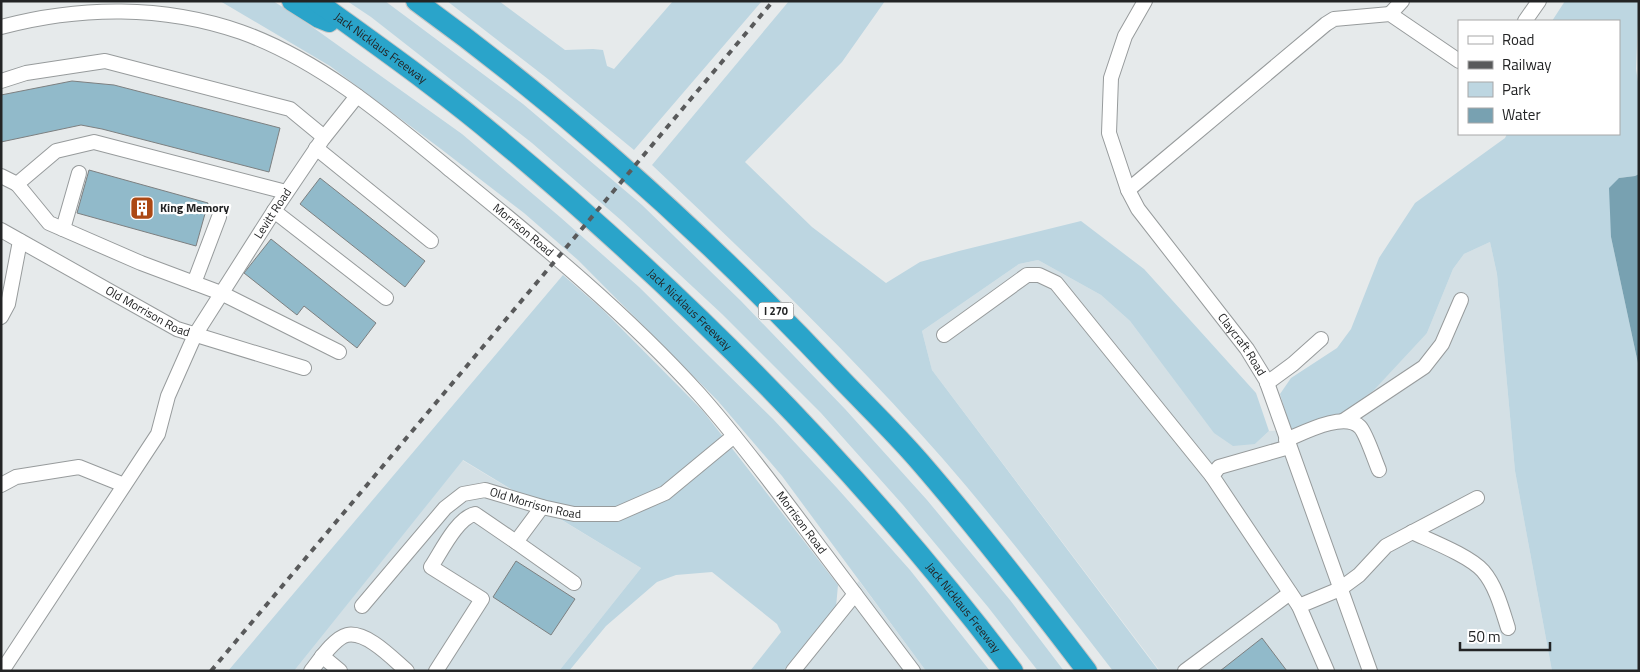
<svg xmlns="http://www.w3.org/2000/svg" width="1640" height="672" font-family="'Titillium Web',sans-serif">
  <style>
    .built { fill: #d4e0e5 }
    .green { fill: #bdd6e1 }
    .water { fill: #78a1b1 }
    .building { fill: #91baca; stroke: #7d8081 }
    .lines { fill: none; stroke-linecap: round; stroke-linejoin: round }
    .minor-casing { stroke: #979b9c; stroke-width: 16 }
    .highway-casing { stroke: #c6c6c6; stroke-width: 22 }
    .minor { stroke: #fff; stroke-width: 14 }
    .highway { stroke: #2aa4ca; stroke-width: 20 }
    .rail { stroke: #595a5b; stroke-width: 4; stroke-dasharray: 6 6; stroke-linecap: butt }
    .labels { text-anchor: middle; stroke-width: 4.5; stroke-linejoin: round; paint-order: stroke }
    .shield { fill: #fff; stroke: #656666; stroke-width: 1 }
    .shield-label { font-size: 11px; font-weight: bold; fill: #232425 }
    .street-label { font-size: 12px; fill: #232425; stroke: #fff }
    .poi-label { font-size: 12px; font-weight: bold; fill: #232425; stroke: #fff; text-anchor: start }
  </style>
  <rect width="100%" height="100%" fill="#e6eaeb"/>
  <g class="built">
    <polygon points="1490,242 1497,274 1515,471 1552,671 1160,671 932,370 922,331 1019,264 1038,260 1101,295 1130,321 1148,345 1255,444 1269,431 1291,430 1427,333 1453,269 1464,254"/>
    <polygon points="462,460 641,568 559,671 294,671"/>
    <polygon points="859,581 926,671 783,671"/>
  </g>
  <g class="green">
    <polygon points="220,1 273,1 297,16 462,134 560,217 639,287 773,419 837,488 910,570 990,671 926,671 782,476 718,401 578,260 524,213 441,149 330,66"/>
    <polygon points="347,1 385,1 523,104 642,205 741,301 845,409 927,500 1010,600 1064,671 1038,671 988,607 903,505 821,413 722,314 622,221 532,143 371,17"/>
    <polygon points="447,1 499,1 565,50 593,49 603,50 607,66 614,69 673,1 762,1 634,150 548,79"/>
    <path d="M789,1h96l-43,61 -97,100 67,65 74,56 34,-21 39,-11 122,-30 63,48 112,124 13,38 -14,13 -22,2 -19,-13 -84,-112 -29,-26 -63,-35 -19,4 -97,67 10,39 227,301h-46c-48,-62 -96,-124 -146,-184 -97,-115 -206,-219 -315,-322z"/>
    <polygon points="1565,1 1639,1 1636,69 1639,88 1639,174 1635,176 1619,178 1611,237 1639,368 1639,671 1552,671 1515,471 1497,274 1490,242 1464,254 1453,269 1427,333 1374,390 1342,415 1291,430 1280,394 1291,378 1337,348 1351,329 1379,258 1415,203 1505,138 1507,134 1619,134 1619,21 1552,21"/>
    <polygon points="563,275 602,309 703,411 838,585 836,607 783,671 750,671 781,632 777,624 712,572 676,575 657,582 606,626 569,671 559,671 641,568 463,460 294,671 228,671"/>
  </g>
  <polygon class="water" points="1639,174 1639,368 1611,237 1609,188 1619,178 1635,176"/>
  <g class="building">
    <polygon points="72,81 114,85 280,128 269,172 102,129 81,125 1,142 1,95"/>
    <polygon points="89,170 208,203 196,246 77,213"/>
    <polygon points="320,178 425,261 405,287 300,204"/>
    <polygon points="271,239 376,323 357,348 304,306 297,315 244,273"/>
    <polygon points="516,561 575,599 551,635 493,597"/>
    <polygon points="1262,638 1287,671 1220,671"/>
  </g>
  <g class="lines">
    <g class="minor-casing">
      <g id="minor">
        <path id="s1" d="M1145,1l-20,35 -14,42 -2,55 19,57 10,19 109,140 19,31 104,291"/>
        <polyline points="1390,14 1402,1"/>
        <polyline points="1525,21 1539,1"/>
        <path id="s2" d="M1,27c79,-21 162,-22 240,5 78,28 143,83 207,136 87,71 175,142 251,226 39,44 75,92 110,139 35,46 69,92 104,138"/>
        <polyline points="1,81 26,73 105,61 290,109 324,137"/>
        <polyline points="316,148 431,241"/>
        <polyline points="1,176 17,184 56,151 94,142 286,192"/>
        <polyline points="17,184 49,223 141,263 221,293 339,352"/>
        <polyline points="1128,190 1326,24 1334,19 1390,14 1459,61"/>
        <polyline points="274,211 386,298"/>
        <polyline points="63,229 79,173"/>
        <path id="s3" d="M1,230l176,99 127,39"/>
        <polyline points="194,283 219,217"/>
        <polyline points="1,317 8,304 20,241"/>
        <polyline points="944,335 1027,275 1039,275 1056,283 1212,476"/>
        <polyline points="1267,383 1293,364 1321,339"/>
        <polyline points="1343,421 1424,367 1442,344 1461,300"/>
        <path d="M1286,440c17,-7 58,-29 74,-13 6,6 15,34 19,43"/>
        <polyline points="1289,447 1219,467 1212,476 1299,606"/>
        <polyline points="1,485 16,477 79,467 124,485"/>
        <polyline points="542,507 516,542 574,583"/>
        <path d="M1412,532c19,9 58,24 71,39 13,15 19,38 25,57"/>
        <path id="s4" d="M362,606l83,-98 18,-14 22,-4 57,17 32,7h43l48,-21 69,-57"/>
        <polyline points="322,656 340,671"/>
        <path id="s5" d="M2,671l156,-237 10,-38 27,-61 79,-124 48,-71 35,-44"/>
        <path d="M311,671c8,-10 23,-33 36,-36 20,-4 46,24 60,36"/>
        <path d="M436,671l46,-72 -51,-32c10,-15 26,-49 44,-53l41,28"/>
        <polyline points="793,671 855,594"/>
        <polyline points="1185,671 1290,593"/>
        <polyline points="1327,671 1299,606 1340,589 1359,575 1386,546 1477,498"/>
      </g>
    </g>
    <g class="highway-casing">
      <g id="highway">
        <polyline points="292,1 319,18 329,22"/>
        <path id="s6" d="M316,1c62,45 125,89 183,138 190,158 365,335 514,532"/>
        <path d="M416,1c155,112 298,242 428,381 25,26 52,52 76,80 58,67 113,138 167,209"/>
      </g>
    </g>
    <use href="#minor" class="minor"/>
    <use href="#highway" class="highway"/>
    <polyline class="rail" points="211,671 773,1"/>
  </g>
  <defs>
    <g id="building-square" transform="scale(1.25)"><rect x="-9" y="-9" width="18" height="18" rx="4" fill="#ac4813" stroke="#fff"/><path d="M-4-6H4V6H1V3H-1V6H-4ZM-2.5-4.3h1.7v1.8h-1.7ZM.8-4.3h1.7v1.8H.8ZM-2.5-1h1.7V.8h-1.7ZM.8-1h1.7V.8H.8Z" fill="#fff"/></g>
  </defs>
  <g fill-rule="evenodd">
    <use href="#building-square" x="142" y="208"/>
  </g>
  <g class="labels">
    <rect class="shield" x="758.5" y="302.5" width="35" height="17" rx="4"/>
    <g class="shield-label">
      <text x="776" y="315">I 270</text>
    </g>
    <g class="street-label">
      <text dy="4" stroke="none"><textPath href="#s6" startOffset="80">Jack Nicklaus Freeway</textPath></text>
      <text dy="4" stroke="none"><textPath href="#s5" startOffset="534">Levitt Road</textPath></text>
      <text dy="4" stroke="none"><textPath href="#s2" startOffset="590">Morrison Road</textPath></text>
      <text dy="4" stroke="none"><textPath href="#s6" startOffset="485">Jack Nicklaus Freeway</textPath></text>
      <text dy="4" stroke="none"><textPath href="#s3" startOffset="168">Old Morrison Road</textPath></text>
      <text dy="4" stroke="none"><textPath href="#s1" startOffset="392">Claycraft Road</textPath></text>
      <text dy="4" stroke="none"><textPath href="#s4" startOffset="226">Old Morrison Road</textPath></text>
      <text dy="4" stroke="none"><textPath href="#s2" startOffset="995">Morrison Road</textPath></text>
      <text dy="4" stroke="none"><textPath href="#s6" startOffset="890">Jack Nicklaus Freeway</textPath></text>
    </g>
    <g class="poi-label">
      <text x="160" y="212">King Memory</text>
    </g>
  </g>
  <rect width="1640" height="672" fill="none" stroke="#232425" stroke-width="5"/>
  <rect x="1458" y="20" width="162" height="115" fill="#ffffff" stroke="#a7a7a8"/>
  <rect x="1468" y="36" width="25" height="8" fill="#ffffff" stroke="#a7a7a8"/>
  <text x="1502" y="45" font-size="15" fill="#232425">Road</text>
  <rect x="1468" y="61" width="25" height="8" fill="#595a5b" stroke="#a7a7a8"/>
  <text x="1502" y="70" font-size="15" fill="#232425">Railway</text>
  <rect x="1468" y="82" width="25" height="15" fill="#bdd6e1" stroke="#a7a7a8"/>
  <text x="1502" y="95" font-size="15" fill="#232425">Park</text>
  <rect x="1468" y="108" width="25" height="15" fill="#78a1b1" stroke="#a7a7a8"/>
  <text x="1502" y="120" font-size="15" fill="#232425">Water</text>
  <path d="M1460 642v8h90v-8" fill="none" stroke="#232425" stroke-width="2.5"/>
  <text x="1468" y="642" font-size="15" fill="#232425" stroke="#ffffff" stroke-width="4" paint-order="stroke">50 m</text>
</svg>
